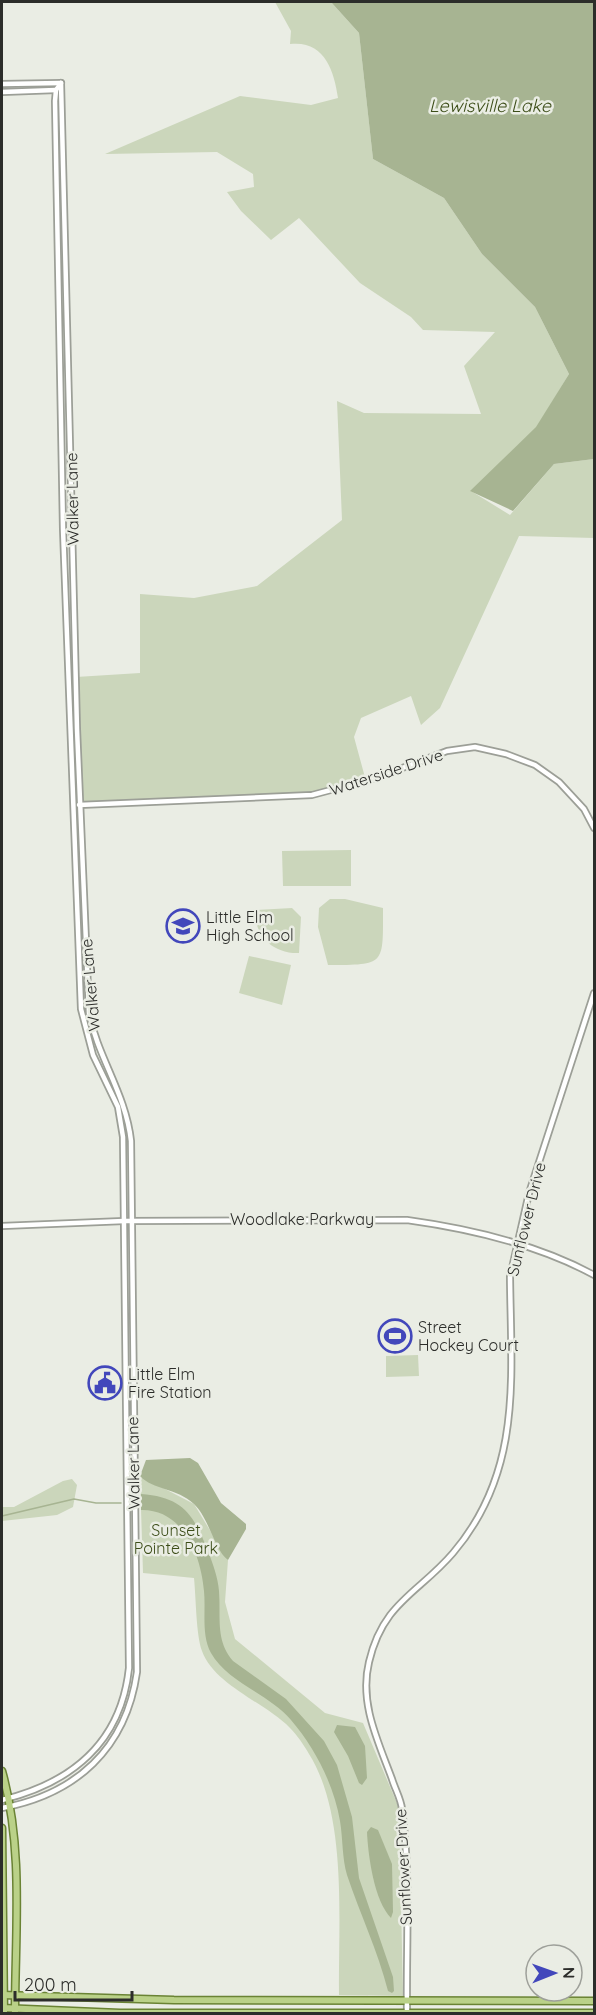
<svg xmlns="http://www.w3.org/2000/svg" width="596" height="2015" font-family="Quicksand,sans-serif">
  <style>
    .green { fill: #cbd6bb }
    .water { fill: #a7b492 }
    .lines { fill: none; stroke-linecap: round; stroke-linejoin: round }
    .stream { stroke: #a7b492; stroke-width: 1.5 }
    .tertiary-casing { stroke: #9c9f97; stroke-width: 8 }
    .primary-casing { stroke: #6a8334; stroke-width: 9 }
    .tertiary { stroke: #fff; stroke-width: 4.5 }
    .primary { stroke: #bad188; stroke-width: 6 }
    .labels { text-anchor: middle; stroke-width: 5; stroke-linejoin: round; paint-order: stroke }
    .street-label { font-size: 16px; fill: #2c2d2a; stroke: #eaede4 }
    .poi-label { font-size: 16px; fill: #2c2d2a; stroke: #eaede4; text-anchor: start }
    .park-label { font-size: 16px; fill: #3c4d18; stroke: #eaede4 }
    .water-label { font-size: 18px; font-style: italic; fill: #3c4d18; stroke: #eaede4 }
  </style>
  <rect width="100%" height="100%" fill="#eaede4"/>
  <g class="green">
    <path d="M275,2h56l28,31 14,126 71,39 38,56 53,53 34,67 -32,53 -66,64 39,24 44,-51 40,-5v79l-75,-2 -79,172 -19,17 -10,-29 -50,22 -7,19 12,44 -61,15 -225,9 -4,-128 64,-4v-79l54,4 63,-12 85,-66 -5,-119 27,12 117,1 -17,-48 31,-34 -72,-2 -12,-13 -51,-34 -61,-65 -28,22 -30,-29 -14,-19 27,-5 -1,-13 -36,-22 -112,2 135,-58 71,9 27,-7c-4,-28 -14,-58 -48,-54l1,-13z"/>
    <polygon points="351,850 351,886 283,886 282,851"/>
    <path d="M330,899h15l38,9c0,57 3,57 -55,57l-10,-38 1,-19z"/>
    <path d="M292,908l9,9 -2,36c-25,1 -46,-17 -43,-43z"/>
    <polygon points="249,956 291,965 282,1005 239,993"/>
    <polygon points="418,1355 419,1376 386,1377 386,1356"/>
    <path d="M140,1476l54,28 34,56 -3,42 10,37 90,74 38,10 36,85 4,188 -64,-1c-1,-72 9,-179 -30,-241 -5,-9 -12,-19 -19,-26 -24,-25 -76,-43 -88,-77 -6,-16 -6,-54 -8,-73l-51,-5z"/>
    <polygon points="72,1479 77,1485 73,1507 57,1515 2,1521 2,1507 14,1507 63,1481"/>
  </g>
  <g class="water">
    <polygon points="331,2 594,2 594,459 554,464 513,511 470,491 536,427 569,374 535,307 482,254 444,198 373,159 359,33"/>
    <path d="M190,1458l8,5 23,40 25,21v5l-18,31c-13,-9 -19,-42 -34,-56 -17,-16 -41,-14 -54,-28l6,-16z"/>
    <path d="M141,1494c42,3 53,21 67,57 5,13 10,27 11,40 2,26 -4,49 14,70l53,38 38,42 13,24 15,52 7,61 34,99 1,14 -2,2 -4,-2c-10,-40 -28,-77 -41,-116 -5,-17 -4,-36 -7,-54 -6,-36 -25,-73 -49,-101 -22,-26 -64,-38 -80,-67 -10,-18 -5,-42 -7,-62 -3,-36 -21,-82 -63,-81z"/>
    <polygon points="337,1725 355,1727 365,1746 367,1778 362,1785 359,1783 348,1756 334,1732"/>
    <path d="M371,1827l7,3 14,34 1,48 -2,6c-17,-17 -23,-63 -24,-86z"/>
  </g>
  <g class="lines">
    <polyline class="stream" points="2,1516 74,1499 96,1503 121,1503"/>
    <g class="tertiary-casing">
      <g id="tertiary">
        <polyline points="2,84 61,83"/>
        <polyline points="2,92 56,90"/>
        <polyline points="79,805 312,795 376,778 447,751 475,747 506,754 535,765 559,782 584,809 594,828"/>
        <path d="M2,1226l122,-5 283,-1c65,9 130,24 187,55"/>
        <path d="M2,1800c69,-17 119,-57 127,-132l-6,-531 -5,-30 -25,-52 -12,-46 -18,-480 -8,-428 1,-11 5,-7"/>
        <path d="M2,1808c74,-14 124,-59 135,-136l-6,-531c-5,-47 -33,-83 -42,-128l-12,-284 -16,-646"/>
        <path d="M407,2013c-1,-67 4,-137 -5,-204 -1,-10 -7,-20 -10,-30 -14,-38 -33,-76 -23,-117 14,-60 50,-69 84,-109 70,-82 58,-176 57,-276l19,-84 65,-200"/>
      </g>
    </g>
    <g class="primary-casing">
      <g id="primary">
        <path d="M2,1771c22,79 13,161 13,243"/>
        <polyline points="2,1828 4,2014"/>
        <polyline points="2,1995 174,2000 594,2001"/>
        <polyline points="2,2008 120,2013 594,2013"/>
      </g>
    </g>
    <use href="#tertiary" class="tertiary"/>
    <use href="#primary" class="primary"/>
  </g>
  <defs>
    <g id="school-ring" transform="scale(1.725)"><circle r="9.5" fill="#eaede4" stroke="#4247bb" stroke-width="1.5"/><path d="M0-5L7-2L0 1L-7-2ZM-4 1L0 2.5L4 1V4Q0 6-4 4Z" fill="#4247bb"/></g>
    <g id="stadium-ring" transform="scale(1.725)"><circle r="9.5" fill="#eaede4" stroke="#4247bb" stroke-width="1.5"/><path d="M0-5a6.5 5 0 1 0 0 10a6.5 5 0 1 0 0-10ZM-3.5-1.8h7v3.6h-7Z" fill="#4247bb"/></g>
    <g id="civic-ring" transform="scale(1.725)"><circle r="9.5" fill="#eaede4" stroke="#4247bb" stroke-width="1.5"/><path d="M-.6-6.5H3V-4.5H.6V-3L4-1V1h2V6H-6V1h2V-1L-.6-3ZM-1.2 2.5V6h2.4V2.5Z" fill="#4247bb"/></g>
  </defs>
  <g fill-rule="evenodd">
    <use href="#school-ring" x="183" y="926"/>
    <use href="#stadium-ring" x="395" y="1336"/>
    <use href="#civic-ring" x="105" y="1383"/>
  </g>
  <g class="labels">
    <g class="street-label">
      <text transform="translate(72 499) rotate(-91)" y="6">Walker Lane</text>
      <text transform="translate(386 772) rotate(-18)" y="6">Waterside Drive</text>
      <text transform="translate(90 985) rotate(-95)" y="6">Walker Lane</text>
      <text x="302" y="1225">Woodlake Parkway</text>
      <text transform="translate(526 1219) rotate(-76)" y="6">Sunflower Drive</text>
      <text transform="translate(133 1463) rotate(-91)" y="6">Walker Lane</text>
      <text transform="translate(403 1867) rotate(-93)" y="6">Sunflower Drive</text>
    </g>
    <g class="poi-label">
      <text x="206" y="923">Little Elm<tspan x="206" dy="18">High School</tspan></text>
      <text x="418" y="1333">Street<tspan x="418" dy="18">Hockey Court</tspan></text>
      <text x="128" y="1380">Little Elm<tspan x="128" dy="18">Fire Station</tspan></text>
    </g>
    <g class="park-label">
      <text x="176" y="1536">Sunset<tspan x="176" dy="18">Pointe Park</tspan></text>
    </g>
    <g class="water-label">
      <text x="490" y="112">Lewisville Lake</text>
    </g>
  </g>
  <rect width="596" height="2015" fill="none" stroke="#2c2d2a" stroke-width="6"/>
  <g transform="translate(554 1973) rotate(89)"><circle r="28" fill="#eaede4" stroke="#9ea09a" stroke-width="1.5"/>
  <path d="M0-4.5L10 22L0 15L-10 22Z" fill="#4247bb"/>
  <text y="-9" font-size="16" font-weight="bold" text-anchor="middle" fill="#2c2d2a">N</text>
  </g>
  <path d="M15 1991v9h117v-9" fill="none" stroke="#2c2d2a" stroke-width="3"/>
  <text x="24" y="1991" font-size="18" fill="#2c2d2a" stroke="#eaede4" stroke-width="4.5" paint-order="stroke">200 m</text>
</svg>
